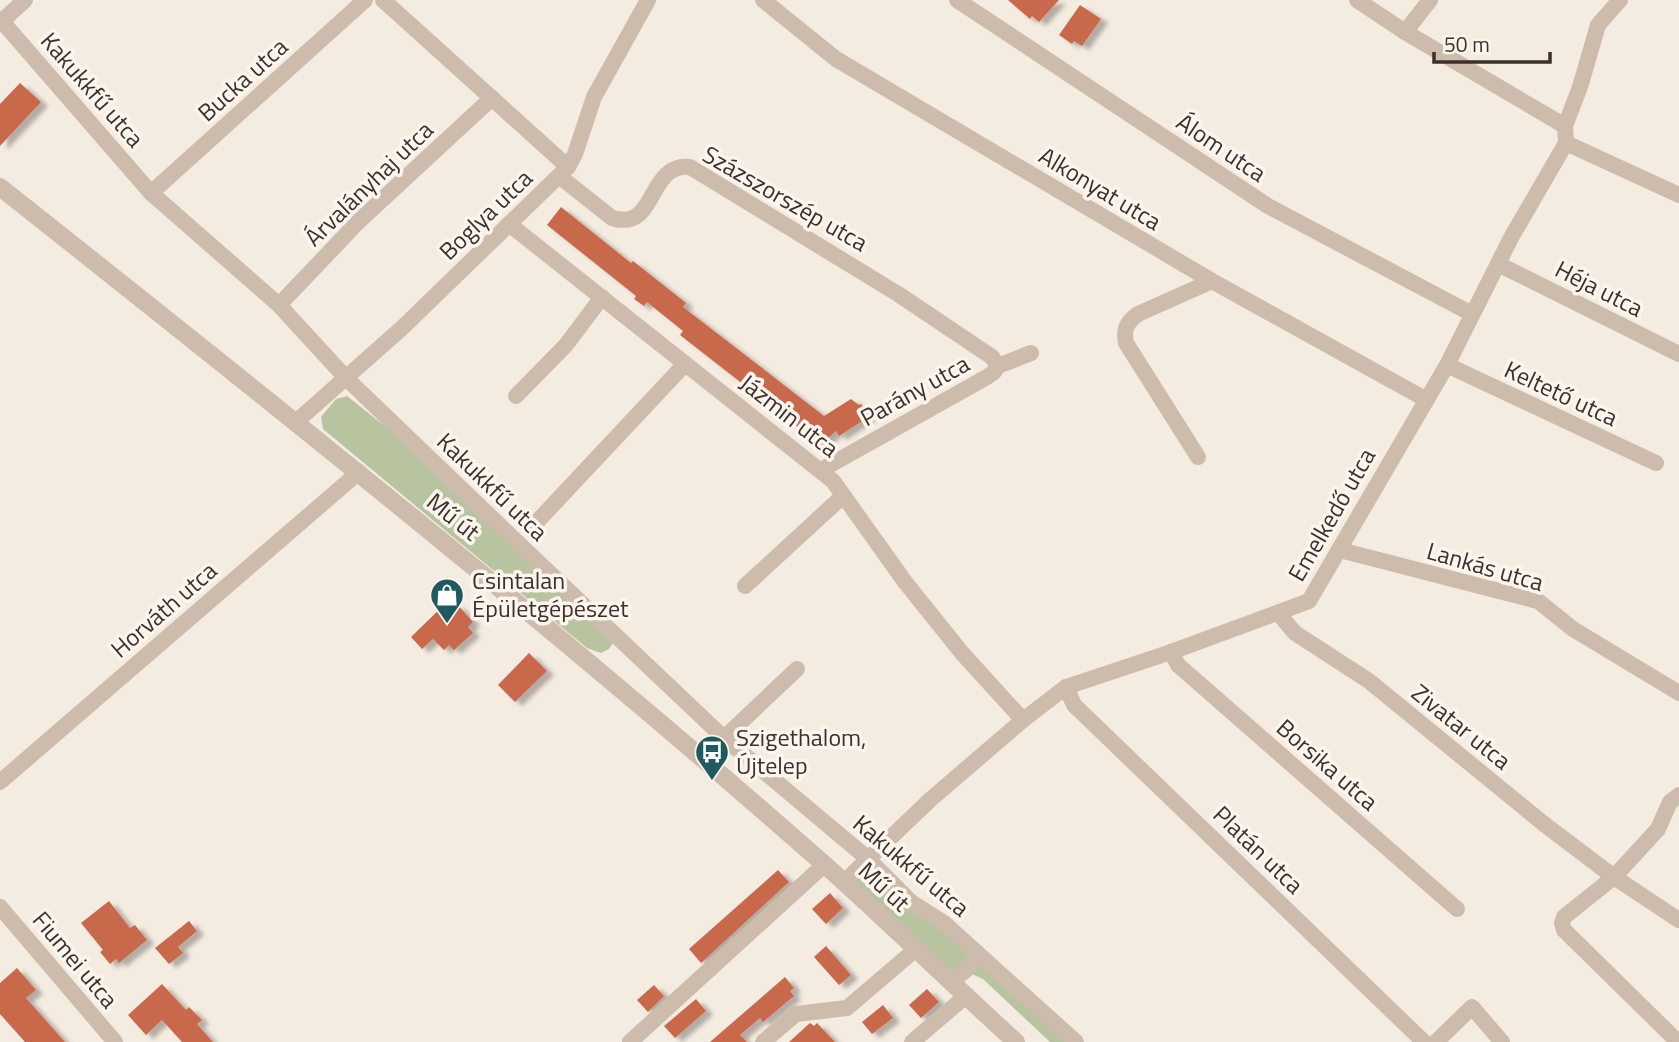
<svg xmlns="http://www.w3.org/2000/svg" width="1679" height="1042" font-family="'Titillium Web',sans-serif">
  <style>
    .green { fill: #b8c4a0 }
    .building { fill: #c8694b; filter: url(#shadow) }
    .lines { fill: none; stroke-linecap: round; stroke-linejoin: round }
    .minor { stroke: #cdbbac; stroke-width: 16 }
    .tertiary { stroke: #cdbbac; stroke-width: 18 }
    .labels { text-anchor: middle; stroke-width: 7; stroke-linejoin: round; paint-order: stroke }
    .street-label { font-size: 24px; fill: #3b302b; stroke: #fbf5ee }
    .poi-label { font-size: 24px; fill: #3b302b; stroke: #fbf5ee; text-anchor: start }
  </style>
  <defs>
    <filter id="shadow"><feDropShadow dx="7" dy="4" stdDeviation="2" flood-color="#0004"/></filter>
  </defs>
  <rect width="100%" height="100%" fill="#f4ebe1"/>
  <g class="green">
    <polygon points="347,396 396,435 613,643 609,649 601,653 587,648 323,429 321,417 336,399"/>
    <polygon points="867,858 1076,1042 1050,1042 983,979 965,971 946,978 844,882"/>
  </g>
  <g class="building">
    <polygon points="1008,0 1059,0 1039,22 1032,16 1030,19"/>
    <polygon points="1080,5 1101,19 1082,46 1074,41 1072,44 1059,35"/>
    <polygon points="20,83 41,102 0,146 0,104"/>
    <polygon points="561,207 631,263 633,261 686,303 683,307 824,416 851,399 859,405 861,404 869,415 867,418 839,436 836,431 821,445 680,335 683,331 647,302 644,306 634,299 636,296 547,225"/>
    <polygon points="446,603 452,609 457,604 473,622 468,627 473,633 454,650 449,645 444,650 433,639 422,649 411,637"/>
    <polygon points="529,653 547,671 515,702 498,685"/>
    <polygon points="778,870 789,882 701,963 689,949"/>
    <polygon points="830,893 843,908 826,924 812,909"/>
    <polygon points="109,901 130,928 135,925 147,940 119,963 116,959 110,964 100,952 103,950 81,923"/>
    <polygon points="189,921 197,931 178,947 183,953 169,964 155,948"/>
    <polygon points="826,946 851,975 839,985 814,957"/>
    <polygon points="17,968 36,990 26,998 65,1042 25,1042 0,1014 0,983"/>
    <polygon points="785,977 794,988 790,991 794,996 763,1022 760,1018 740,1035 747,1042 710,1042"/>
    <polygon points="162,984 186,1010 189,1007 202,1020 197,1024 213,1042 182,1042 162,1020 146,1035 128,1015"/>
    <polygon points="654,985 664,996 648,1012 637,1000"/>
    <polygon points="927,989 939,1002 921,1018 909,1005"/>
    <polygon points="696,999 706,1011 675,1038 664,1026"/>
    <polygon points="883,1005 893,1018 872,1034 862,1022"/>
    <polygon points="810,1023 814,1026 817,1023 835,1042 789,1042"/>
  </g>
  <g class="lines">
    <g class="minor">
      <polyline points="383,0 568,167"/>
      <polyline points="763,0 836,59 1212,281 1425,399"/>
      <polyline points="957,0 1268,206 1472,314"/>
      <polyline points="1357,0 1405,32 1565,126"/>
      <polyline points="0,19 151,193 279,305 347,379 517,542 724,738 867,858 911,902 944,923 1076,1042"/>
      <polyline points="2,21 25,0"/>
      <polyline points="1405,32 1430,0"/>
      <polyline points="1566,143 1679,195"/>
      <path d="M559,176l53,42c46,14 34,-55 78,-51l208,127 94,63 6,9"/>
      <polyline points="151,193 365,0"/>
      <polyline points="509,224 833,481 905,582 962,653 1023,720"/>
      <polyline points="1498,264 1679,354"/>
      <polyline points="279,305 360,220 492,98"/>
      <polyline points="1447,365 1656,463"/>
      <polyline points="516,396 566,345 602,297"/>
      <polyline points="297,421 402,328 568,167 575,154 594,97 648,0"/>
      <path d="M1198,457l-72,-114c-3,-14 1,-21 12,-29l74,-33"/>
      <polyline points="821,470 987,377 994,372 998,366 1031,353"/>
      <polyline points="534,525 685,364"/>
      <polyline points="1340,550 1538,601 1573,629 1679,693"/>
      <polyline points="745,586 843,496"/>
      <polyline points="1278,613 1295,633 1369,681 1544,824 1614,877 1679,920"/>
      <polyline points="1171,652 1178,665 1457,909"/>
      <polyline points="1066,687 1074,705 1424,1042"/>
      <polyline points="724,738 797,669"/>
      <polyline points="0,782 359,472"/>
      <polyline points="844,882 931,799 1023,720 1066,687 1171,652 1309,601 1447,365 1512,236 1566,143 1565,126 1580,87 1598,25 1620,0"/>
      <polyline points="0,907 115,1042"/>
      <polyline points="951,982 965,971 978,954"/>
      <polyline points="630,1042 824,865"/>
      <polyline points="763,1042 796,1014 847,1008 916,949"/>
      <polyline points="912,1042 966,996"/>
      <polyline points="1436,1042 1472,1007 1502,1042"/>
      <polyline points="1678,1042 1564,930 1562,923 1564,917 1614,877 1658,829 1670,802 1679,795"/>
    </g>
    <path class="tertiary" d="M0,187c279,221 558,443 825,678 65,58 127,119 191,177"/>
  </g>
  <defs>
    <g id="shop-pin" transform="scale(1.75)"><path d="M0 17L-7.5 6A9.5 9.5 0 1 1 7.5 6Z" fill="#1f5a5e" stroke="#fbf5ee"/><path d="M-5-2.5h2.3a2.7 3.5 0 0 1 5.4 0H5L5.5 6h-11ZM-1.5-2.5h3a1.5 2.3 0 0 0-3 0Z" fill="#fff"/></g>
    <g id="bus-pin" transform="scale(1.75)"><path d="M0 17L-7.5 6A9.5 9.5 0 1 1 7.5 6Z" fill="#1f5a5e" stroke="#fbf5ee"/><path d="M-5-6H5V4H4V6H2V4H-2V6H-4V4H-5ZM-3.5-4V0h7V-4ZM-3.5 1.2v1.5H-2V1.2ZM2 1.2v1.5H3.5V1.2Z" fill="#fff"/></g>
  </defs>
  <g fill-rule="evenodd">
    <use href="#shop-pin" x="447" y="595"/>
    <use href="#bus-pin" x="712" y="752"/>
  </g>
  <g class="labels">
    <g class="street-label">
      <text transform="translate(243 80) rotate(-42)" y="8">Bucka utca</text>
      <text transform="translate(92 90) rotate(49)" y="8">Kakukkfű utca</text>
      <text transform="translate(1221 148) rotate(34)" y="8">Álom utca</text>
      <text transform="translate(369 184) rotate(-44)" y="8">Árvalányhaj utca</text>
      <text transform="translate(1100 189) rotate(31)" y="8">Alkonyat utca</text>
      <text transform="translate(785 199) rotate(30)" y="8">Százszorszép utca</text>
      <text transform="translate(486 215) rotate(-44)" y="8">Boglya utca</text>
      <text transform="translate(1599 289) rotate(27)" y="8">Héja utca</text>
      <text transform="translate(915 391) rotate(-29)" y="8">Parány utca</text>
      <text transform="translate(1561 394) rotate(25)" y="8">Keltető utca</text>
      <text transform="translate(789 416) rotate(38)" y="8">Jázmin utca</text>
      <text transform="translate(492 487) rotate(44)" y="8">Kakukkfű utca</text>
      <text transform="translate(1332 515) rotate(-60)" y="8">Emelkedő utca</text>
      <text transform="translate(453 517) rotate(39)" y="8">Mű út</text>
      <text transform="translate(1485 567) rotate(16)" y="8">Lankás utca</text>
      <text transform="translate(164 610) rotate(-41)" y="8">Horváth utca</text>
      <text transform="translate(1461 727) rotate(39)" y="8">Zivatar utca</text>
      <text transform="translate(1327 765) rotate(41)" y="8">Borsika utca</text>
      <text transform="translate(1258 850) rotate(44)" y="8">Platán utca</text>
      <text transform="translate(911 866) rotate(40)" y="8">Kakukkfű utca</text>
      <text transform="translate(884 887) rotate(43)" y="8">Mű út</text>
      <text transform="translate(75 960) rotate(50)" y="8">Fiumei utca</text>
    </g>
    <g class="poi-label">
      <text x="472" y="589">Csintalan<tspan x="472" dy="28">Épületgépészet</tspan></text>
      <text x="736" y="746">Szigethalom,<tspan x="736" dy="28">Újtelep</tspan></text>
    </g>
  </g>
  <path d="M1434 52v10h116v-10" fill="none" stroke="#3b302b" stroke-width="3.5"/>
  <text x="1444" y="52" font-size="21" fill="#3b302b" stroke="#fbf5ee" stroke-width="5" paint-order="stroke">50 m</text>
</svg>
